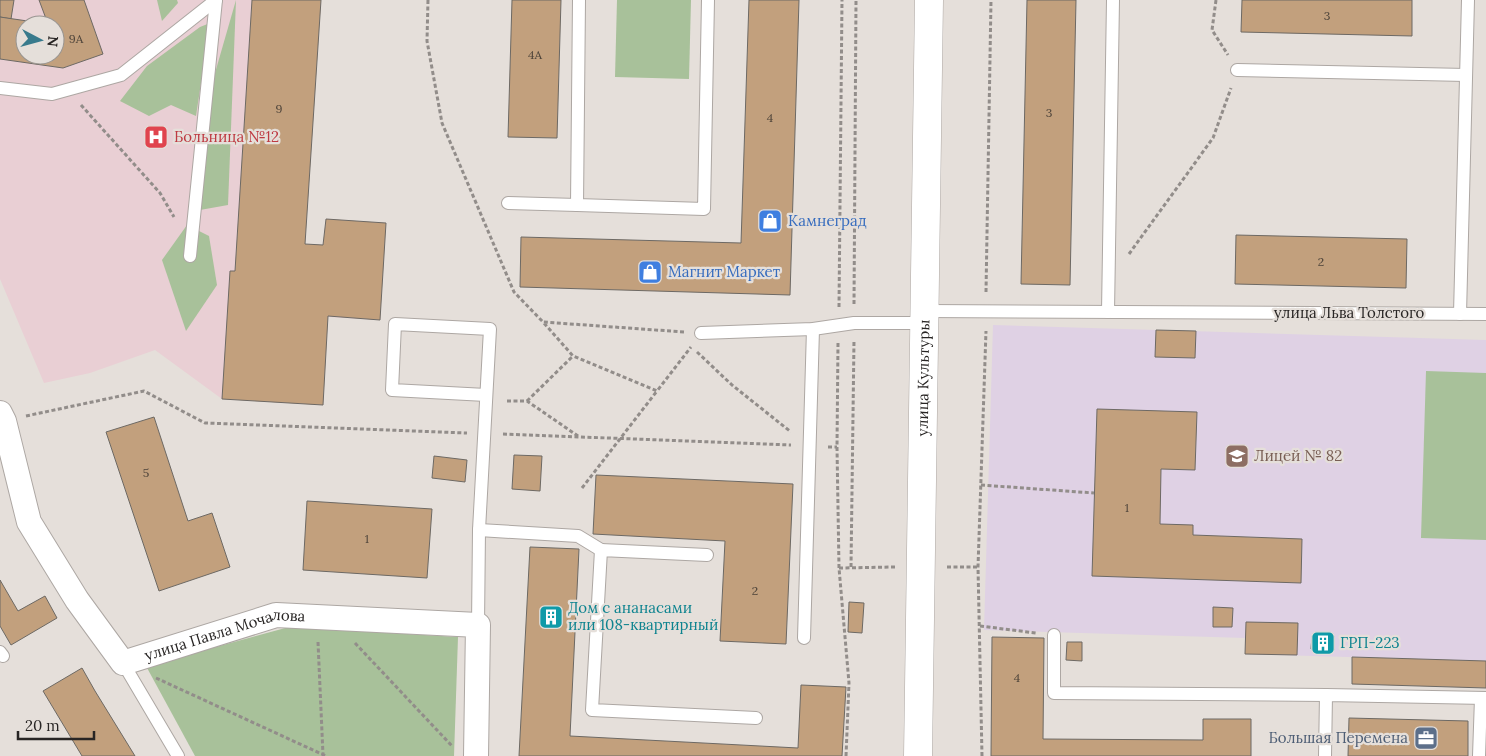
<svg xmlns="http://www.w3.org/2000/svg" width="1486" height="756" font-family="Lora,serif">
  <style>
    .education { fill: #dfd1e4 }
    .medical { fill: #e9cfd4; fill-rule: evenodd }
    .green { fill: #a8c19a }
    .building { fill: #c2a07d; stroke: #6d6964; fill-rule: evenodd }
    .lines { fill: none; stroke-linecap: round; stroke-linejoin: round }
    .service-casing { stroke: #ada7a3; stroke-width: 14 }
    .minor-casing { stroke: #ada7a3; stroke-width: 26 }
    .secondary-casing { stroke: #ada7a3; stroke-width: 29 }
    .path { stroke: #928d8a; stroke-width: 3; stroke-dasharray: 4 2.5; stroke-linecap: butt }
    .service { stroke: #fff; stroke-width: 12 }
    .minor { stroke: #fff; stroke-width: 24 }
    .secondary { stroke: #fff; stroke-width: 28 }
    .labels { text-anchor: middle; stroke-width: 4.5; stroke-linejoin: round; paint-order: stroke }
    .number-label { font-size: 12px; fill: #4e443a }
    .health-label { font-size: 15px; fill: #be3a42; stroke: #e5dfda; text-anchor: start }
    .shop-label { font-size: 15px; fill: #366cbe; stroke: #e5dfda; text-anchor: start }
    .street-label { font-size: 15px; fill: #282524; stroke: #e5dfda }
    .education-label { font-size: 15px; fill: #785e54; stroke: #e5dfda; text-anchor: start }
    .culture-label { font-size: 15px; fill: #0d838f; stroke: #e5dfda; text-anchor: start }
    .service-label { font-size: 15px; fill: #4e5e75; stroke: #e5dfda; text-anchor: end }
  </style>
  <rect width="100%" height="100%" fill="#e5dfda"/>
  <polygon class="education" points="993,325 1486,340 1486,661 1245,654 1245,638 984,630"/>
  <path class="medical" d="M0,0h321l-16,244 18,1 3,-26 60,4 -6,97 -52,-3 -5,88 -101,-6 -67,-49 -65,23 -46,10 -44,-104zM25,25h30v30h-30z"/>
  <g class="green">
    <polygon points="157,0 177,0 178,3 162,21"/>
    <polygon points="236,0 228,205 200,210 215,73"/>
    <polygon points="617,0 691,0 689,79 615,77"/>
    <polygon points="210,23 196,116 171,105 149,116 120,101 147,66 200,27"/>
    <polygon points="187,225 209,236 217,285 186,331 162,260"/>
    <polygon points="1426,371 1486,373 1486,540 1421,538"/>
    <polygon points="289,627 458,637 454,756 195,756 146,666"/>
  </g>
  <g class="building">
    <polygon points="0,0 14,0 11,19 0,17"/>
    <path d="M39,0h45l19,54 -40,14 -63,-9v-42l48,7zM25,25h30v30h-30z"/>
    <polygon points="252,0 321,0 305,244 323,245 326,219 386,223 380,320 328,316 323,405 222,399 230,271 235,271"/>
    <polygon points="512,0 561,0 557,138 508,137"/>
    <polygon points="749,0 799,0 790,295 520,287 521,237 741,243"/>
    <polygon points="1027,0 1076,0 1070,285 1021,284"/>
    <polygon points="1242,0 1412,0 1412,36 1241,32"/>
    <polygon points="1236,235 1407,239 1406,288 1235,284"/>
    <polygon points="1156,330 1196,331 1195,358 1155,357"/>
    <polygon points="1097,409 1197,412 1195,470 1161,469 1160,524 1193,525 1193,535 1302,539 1301,583 1092,576"/>
    <polygon points="154,417 188,521 212,513 230,567 159,591 106,432"/>
    <polygon points="514,455 542,456 540,491 512,489"/>
    <polygon points="434,456 467,460 465,482 432,478"/>
    <polygon points="596,475 793,484 786,644 720,641 725,541 593,534"/>
    <polygon points="307,501 432,509 427,578 303,570"/>
    <polygon points="530,547 579,549 570,736 798,748 801,685 846,687 842,756 519,756"/>
    <polygon points="0,580 18,611 45,596 57,618 11,645 0,626"/>
    <polygon points="849,602 864,603 862,633 848,632"/>
    <polygon points="1213,607 1233,608 1232,627 1213,627"/>
    <polygon points="1246,622 1298,623 1297,655 1245,654"/>
    <polygon points="1312,636 1334,636 1334,650 1311,649"/>
    <polygon points="992,637 1044,638 1043,739 1203,740 1203,719 1251,719 1251,756 991,756"/>
    <polygon points="1067,642 1082,642 1082,661 1066,660"/>
    <polygon points="1352,657 1486,661 1486,688 1352,684"/>
    <polygon points="82,668 95,691 135,756 82,756 43,691"/>
    <polygon points="1349,718 1468,721 1468,756 1348,756"/>
  </g>
  <g class="lines">
    <g class="service-casing">
      <g id="service">
        <polyline points="579,0 577,205 704,209 708,0"/>
        <polyline points="1237,70 1466,75"/>
        <polyline points="0,88 52,94 121,75 216,0"/>
        <polyline points="508,203 577,205"/>
        <polyline points="190,256 216,0"/>
        <polyline points="925,311 1486,314"/>
        <polyline points="1108,312 1113,0"/>
        <polyline points="1460,314 1468,0"/>
        <polyline points="701,333 813,329 854,323 925,323"/>
        <polyline points="479,530 578,536 601,550"/>
        <polyline points="707,555 601,550 592,710 756,718"/>
        <polyline points="478,625 479,530 490,329 395,324 392,390 486,395"/>
        <polyline points="1054,635 1054,693 1326,695"/>
        <polyline points="804,638 813,329"/>
        <polyline points="0,652 3,656"/>
        <polyline points="123,663 178,756"/>
        <polyline points="1325,756 1326,695 1486,698"/>
        <polyline points="1479,756 1481,698"/>
      </g>
    </g>
    <g class="minor-casing">
      <g id="minor">
        <path id="s1" d="M0,413l4,8 25,101 48,78 46,63 153,-48 202,10 -2,131"/>
      </g>
    </g>
    <g class="secondary-casing">
      <g id="secondary">
        <path id="s2" d="M918,756l11,-756"/>
      </g>
    </g>
    <g class="path">
      <polyline points="428,0 427,41 442,123 514,292 543,322"/>
      <polyline points="1216,0 1212,30 1228,55"/>
      <polyline points="81,105 160,193 174,217"/>
      <polyline points="1129,254 1213,138 1231,88"/>
      <polyline points="986,292 991,0"/>
      <polyline points="854,304 856,0"/>
      <polyline points="839,307 842,0"/>
      <polyline points="684,332 543,322 573,356 657,391 691,347"/>
      <polyline points="838,343 837,447 839,568 849,683 846,756"/>
      <polyline points="697,352 732,385 791,432"/>
      <polyline points="507,401 527,401 578,436"/>
      <polyline points="527,401 573,356"/>
      <polyline points="26,416 144,391 205,423 467,433"/>
      <polyline points="503,434 791,445"/>
      <polyline points="828,447 837,447"/>
      <polyline points="981,485 1094,493"/>
      <polyline points="582,488 657,391"/>
      <polyline points="851,567 854,340"/>
      <polyline points="947,567 978,567"/>
      <polyline points="839,568 895,567"/>
      <polyline points="980,626 1036,633"/>
      <polyline points="318,642 323,755"/>
      <polyline points="355,643 452,746"/>
      <polyline points="156,678 326,756"/>
      <polyline points="982,756 978,567 986,331"/>
    </g>
    <use href="#service" class="service"/>
    <use href="#minor" class="minor"/>
    <use href="#secondary" class="secondary"/>
  </g>
  <defs>
    <g id="hospital-square" transform="scale(1.25)"><rect x="-9" y="-9" width="18" height="18" rx="4" fill="#e0444e" stroke="#e5dfda"/><path d="M-5-5h3v3.5h4V-5h3V5h-3V1.5h-4V5h-3Z" fill="#fff"/></g>
    <g id="shop-square" transform="scale(1.25)"><rect x="-9" y="-9" width="18" height="18" rx="4" fill="#3f7fe0" stroke="#e5dfda"/><path d="M-5-2.5h2.3a2.7 3.5 0 0 1 5.4 0H5L5.5 6h-11ZM-1.5-2.5h3a1.5 2.3 0 0 0-3 0Z" fill="#fff"/></g>
    <g id="school-square" transform="scale(1.25)"><rect x="-9" y="-9" width="18" height="18" rx="4" fill="#8d6e63" stroke="#e5dfda"/><path d="M0-5L7-2L0 1L-7-2ZM-4 1L0 2.5L4 1V4Q0 6-4 4Z" fill="#fff"/></g>
    <g id="building-square" transform="scale(1.25)"><rect x="-9" y="-9" width="18" height="18" rx="4" fill="#0f9aa8" stroke="#e5dfda"/><path d="M-4-6H4V6H1V3H-1V6H-4ZM-2.5-4.3h1.7v1.8h-1.7ZM.8-4.3h1.7v1.8H.8ZM-2.5-1h1.7V.8h-1.7ZM.8-1h1.7V.8H.8Z" fill="#fff"/></g>
    <g id="office-square" transform="scale(1.25)"><rect x="-9" y="-9" width="18" height="18" rx="4" fill="#5c6f8a" stroke="#e5dfda"/><path d="M-6-3h4V-5.5h4V-3h4V5H-6ZM-1-4.5V-3h2v-1.5ZM-6 0V1H6V0Z" fill="#fff"/></g>
  </defs>
  <g fill-rule="evenodd">
    <use href="#hospital-square" x="156" y="137"/>
    <use href="#shop-square" x="770" y="221"/>
    <use href="#shop-square" x="650" y="272"/>
    <use href="#school-square" x="1237" y="456"/>
    <use href="#building-square" x="551" y="617"/>
    <use href="#building-square" x="1323" y="643"/>
    <use href="#office-square" x="1426" y="738"/>
  </g>
  <g class="labels">
    <g class="number-label">
      <text x="1327" y="20">3</text>
      <text x="76" y="43">9А</text>
      <text x="535" y="59">4А</text>
      <text x="279" y="113">9</text>
      <text x="1049" y="117">3</text>
      <text x="770" y="122">4</text>
      <text x="1321" y="266">2</text>
      <text x="146" y="477">5</text>
      <text x="1127" y="512">1</text>
      <text x="367" y="543">1</text>
      <text x="755" y="595">2</text>
      <text x="1017" y="682">4</text>
    </g>
    <g class="health-label">
      <text x="174" y="142">Больница №12</text>
    </g>
    <g class="shop-label">
      <text x="788" y="226">Камнеград</text>
      <text x="668" y="277">Магнит Маркет</text>
    </g>
    <g class="street-label">
      <text x="1349" y="318">улица Льва Толстого</text>
      <text dy="5" stroke="none"><textPath href="#s2" startOffset="378">улица Культуры</textPath></text>
      <text dy="5" stroke="none"><textPath href="#s1" startOffset="389">улица Павла Мочалова</textPath></text>
    </g>
    <g class="education-label">
      <text x="1254" y="461">Лицей № 82</text>
    </g>
    <g class="culture-label">
      <text x="568" y="613">Дом с ананасами<tspan x="568" dy="17">или 108-квартирный</tspan></text>
      <text x="1340" y="648">ГРП-223</text>
    </g>
    <g class="service-label">
      <text x="1408" y="743">Большая Перемена</text>
    </g>
  </g>
  <g transform="translate(40 40) rotate(96)"><circle r="24" fill="#e5dfda" stroke="#999591"/>
  <path d="M0-4L9 19L0 12L-9 19Z" fill="#387a8c"/>
  <text y="-8" font-size="14" font-weight="bold" text-anchor="middle" fill="#282524">N</text>
  </g>
  <path d="M18 731v8h76v-8" fill="none" stroke="#282524" stroke-width="2.5"/>
  <text x="25" y="731" font-size="15" fill="#282524" stroke="#e5dfda" stroke-width="4" paint-order="stroke">20 m</text>
</svg>
